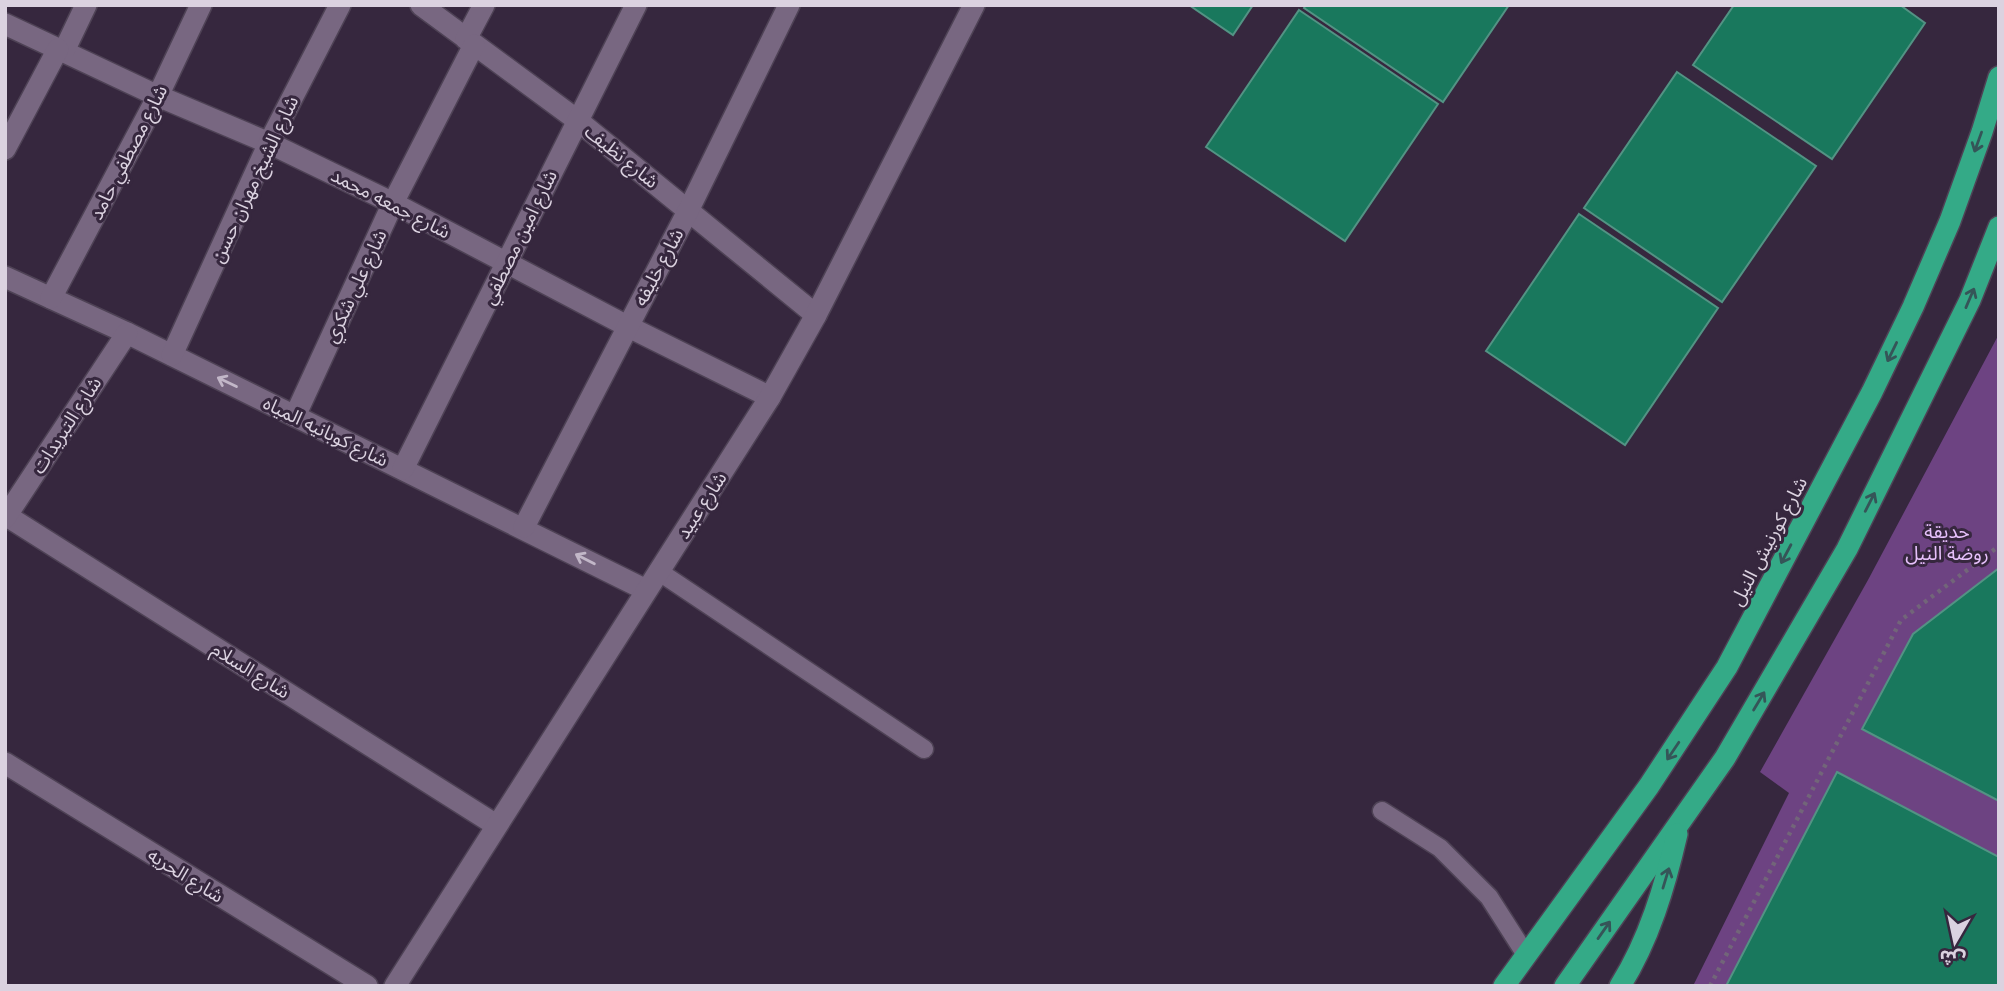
<svg xmlns="http://www.w3.org/2000/svg" width="2004" height="991" font-family="Figtree,'Noto Sans Arabic',sans-serif">
  <style>
    .green { fill: #6d4382 }
    .water { fill: #19785d; stroke: #539384; stroke-width: 2 }
    .lines { fill: none; stroke-linecap: round; stroke-linejoin: round }
    .lane-casing { stroke: #4e4255; stroke-width: 21 }
    .street-casing { stroke: #4e4255; stroke-width: 24 }
    .highway-casing { stroke: #4e4255; stroke-width: 24 }
    .path { stroke: #726579; stroke-width: 4.5; stroke-dasharray: 3.5 5; stroke-linecap: butt }
    .lane { stroke: #786781; stroke-width: 18 }
    .street { stroke: #786781; stroke-width: 21 }
    .highway { stroke: #34aa87; stroke-width: 21 }
    .oneway { stroke: #355558 }
    .oneway2 { stroke: #c2b7c8 }
    .labels { text-anchor: middle; stroke-width: 6; stroke-linejoin: round; paint-order: stroke }
    .street-label { font-size: 19px; fill: #dbd2e0; stroke: #36273e }
    .park-label { font-size: 19px; fill: #e7c1fc; stroke: #36273e }
  </style>
  <rect width="100%" height="100%" fill="#36273e"/>
  <polygon class="green" points="1999,334 1999,568 1913,634 1863,729 1999,801 1999,857 1837,773 1726,986 1693,986 1789,793 1760,772 1868,580"/>
  <g class="water">
    <polygon points="1189,5 1253,5 1233,35"/>
    <polygon points="1306,5 1509,5 1443,102 1304,8"/>
    <polygon points="1734,5 1900,5 1925,23 1832,159 1693,65"/>
    <polygon points="1299,10 1438,104 1345,241 1206,147"/>
    <polygon points="1677,72 1816,166 1722,302 1584,208"/>
    <polygon points="1579,214 1718,308 1625,445 1486,351"/>
    <polygon points="1999,568 1999,801 1862,729 1913,634"/>
    <polygon points="1837,772 1999,857 1999,986 1726,986"/>
  </g>
  <g class="lines">
    <g class="lane-casing">
      <g id="lane">
        <polyline points="658,571 924,749"/>
        <polyline points="1382,811 1440,848 1489,897 1526,955"/>
      </g>
    </g>
    <g class="street-casing">
      <g id="street">
        <polyline points="421,5 577,120 816,315"/>
        <polyline points="5,24 158,96 269,143 393,203 627,326 770,397"/>
        <polyline points="466,39 484,5"/>
        <polyline points="64,51 86,5"/>
        <polyline points="5,149 58,49"/>
        <polyline points="5,277 127,333 646,590"/>
        <polyline points="51,298 158,96 201,5"/>
        <polyline points="172,355 269,143 340,5"/>
        <polyline points="295,416 393,203 474,45"/>
        <polyline points="403,469 636,5"/>
        <polyline points="7,516 496,825"/>
        <polyline points="5,518 127,333"/>
        <polyline points="524,527 688,211 789,5"/>
        <polyline points="5,763 367,986"/>
        <polyline points="395,986 770,397 816,315 974,5"/>
      </g>
    </g>
    <g class="highway-casing">
      <g id="highway">
        <polyline points="1504,986 1649,786 1727,667 1872,392 1913,307 1950,221 1982,132 1999,77"/>
        <polyline points="1565,986 1725,758 1847,549 1970,300 1999,227"/>
        <path d="M1620,986c29,-46 45,-100 57,-152"/>
      </g>
    </g>
    <polyline class="path" points="1710,986 1901,620 1999,546"/>
    <use href="#lane" class="lane"/>
    <use href="#street" class="street"/>
    <use href="#highway" class="highway"/>
  </g>
  <defs><path id="oneway-shaft" d="M-6 0H5M1.5-3L5.5 0L1.5 3" fill="none" stroke-width="1.6" stroke-linecap="round" stroke-linejoin="round" transform="scale(1.75)"/></defs>
  <g class="oneway">
    <use href="#oneway-shaft" transform="translate(1978 142) rotate(110)"/>
    <use href="#oneway-shaft" transform="translate(1970 298) rotate(-67)"/>
    <use href="#oneway-shaft" transform="translate(1892 352) rotate(116)"/>
    <use href="#oneway-shaft" transform="translate(1870 502) rotate(-63)"/>
    <use href="#oneway-shaft" transform="translate(1786 554) rotate(118)"/>
    <use href="#oneway-shaft" transform="translate(1759 701) rotate(-59)"/>
    <use href="#oneway-shaft" transform="translate(1673 751) rotate(124)"/>
    <use href="#oneway-shaft" transform="translate(1666 878) rotate(-73)"/>
    <use href="#oneway-shaft" transform="translate(1604 930) rotate(-55)"/>
  </g>
  <g class="oneway2">
    <use href="#oneway-shaft" transform="translate(227 382) rotate(-154)"/>
    <use href="#oneway-shaft" transform="translate(585 559) rotate(-153)"/>
  </g>
  <g class="labels">
    <g class="street-label">
      <text transform="translate(128 152) rotate(-63)" y="7">شارع مصطفي حامد</text>
      <text transform="translate(622 156) rotate(39)" y="7">شارع نظيف</text>
      <text transform="translate(254 179) rotate(-65)" y="7">شارع الشيخ مهران حسن</text>
      <text transform="translate(391 203) rotate(27)" y="7">شارع جمعه محمد</text>
      <text transform="translate(519 237) rotate(-64)" y="7">شارع امين مصطفي</text>
      <text transform="translate(658 267) rotate(-62)" y="7">شارع خليفه</text>
      <text transform="translate(355 286) rotate(-65)" y="7">شارع علي شكري</text>
      <text transform="translate(66 425) rotate(-57)" y="7">شارع التبريدات</text>
      <text transform="translate(326 431) rotate(26)" y="7">شارع كوبانيه المياه</text>
      <text transform="translate(701 505) rotate(-57)" y="7">شارع عبيد</text>
      <text transform="translate(1768 541) rotate(-62)" y="7">شارع كورنيش النيل</text>
      <text transform="translate(251 670) rotate(32)" y="7">شارع السلام</text>
      <text transform="translate(186 875) rotate(32)" y="7">شارع الحريه</text>
    </g>
    <g class="park-label">
      <text x="1947" y="538">حديقة<tspan x="1947" dy="22">روضة النيل</tspan></text>
    </g>
  </g>
  <rect width="2004" height="991" fill="none" stroke="#dbd2e0" stroke-width="14"/>
  <g transform="translate(1955 942) rotate(189)" stroke="#36273e" stroke-width="5" paint-order="stroke">
  <path d="M0-5L12 26L0 18L-12 26Z" fill="#dbd2e0"/>
  <text y="-10" font-size="19" font-weight="bold" text-anchor="middle" fill="#dbd2e0">ش</text>
  </g>
</svg>
